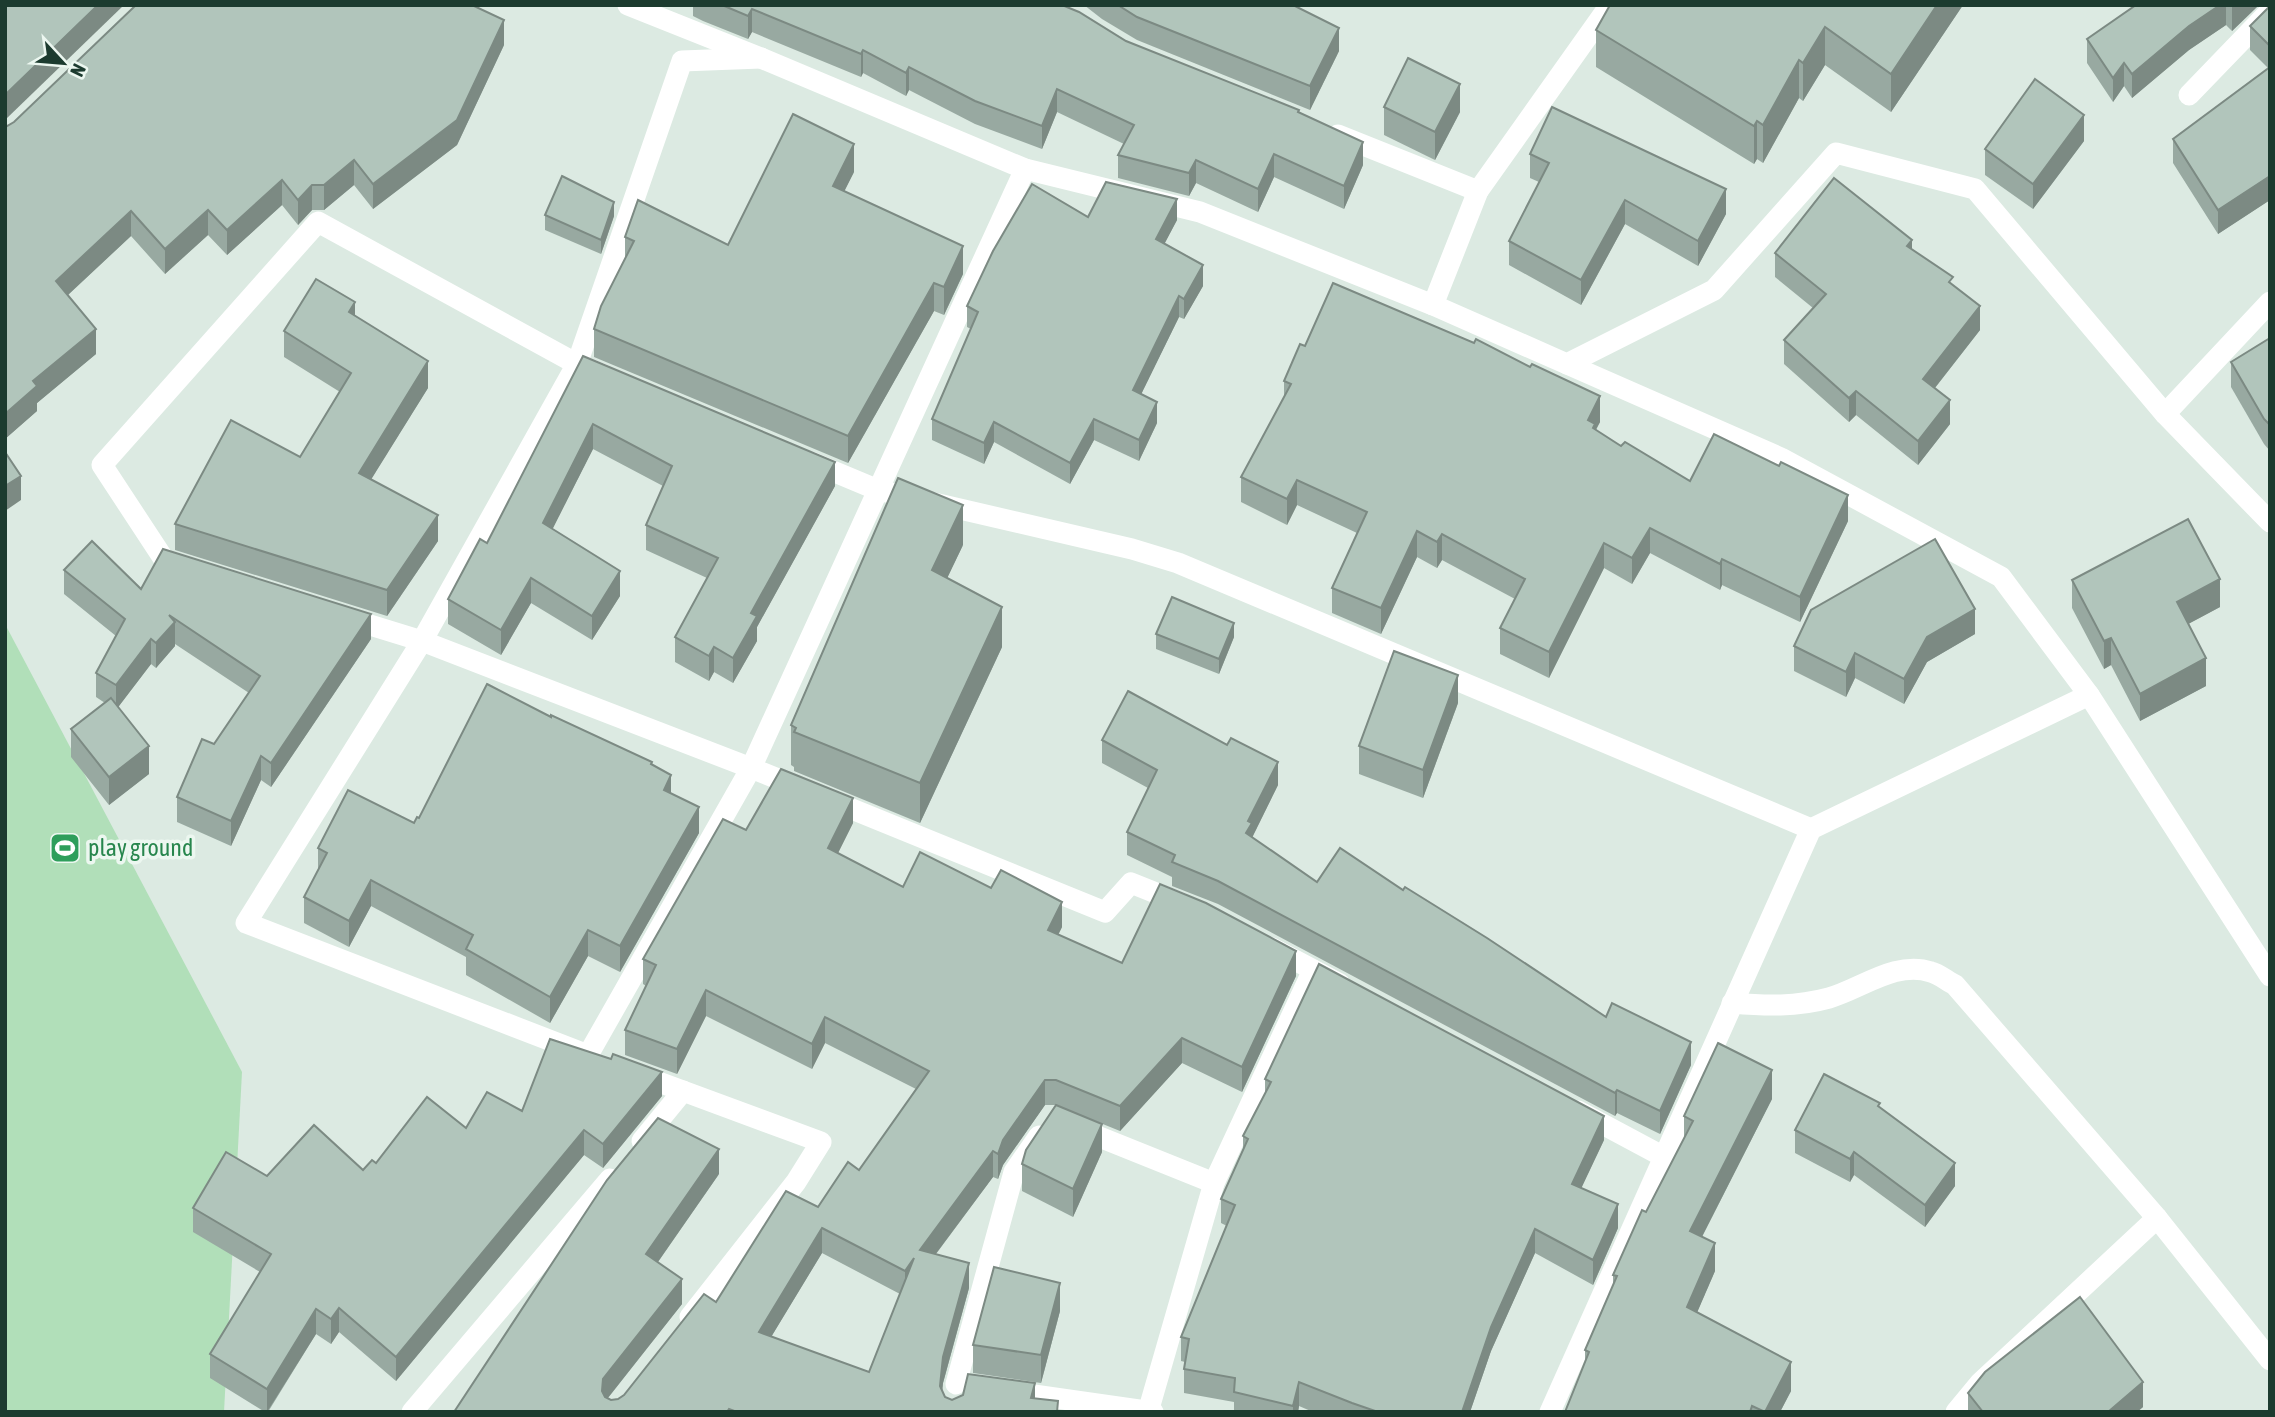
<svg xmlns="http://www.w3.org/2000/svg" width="2275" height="1417" font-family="'Asap Condensed',sans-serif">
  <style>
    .garden { fill: #b1dfb9 }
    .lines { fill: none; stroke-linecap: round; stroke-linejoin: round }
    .street { stroke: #fff; stroke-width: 21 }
    .wall { fill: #98a9a1; fill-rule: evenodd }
    .shaded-wall { fill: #7c8a83 }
    .building { fill: #b1c5bb; stroke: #7c8a83; stroke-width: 2; fill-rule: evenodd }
    .labels { text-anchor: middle; stroke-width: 7; stroke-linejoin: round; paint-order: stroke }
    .leisure-label { font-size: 24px; fill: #27864d; stroke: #ecf7f0; text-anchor: start }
  </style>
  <rect width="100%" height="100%" fill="#dceae2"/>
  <polygon class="garden" points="5,624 242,1072 224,1412 5,1412"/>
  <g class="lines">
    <g class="street">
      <polyline points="628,5 761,58 1025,169 1200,212 1433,305 1567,364 1714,290 1836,153 1975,189 2165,414 2270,522"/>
      <polyline points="761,58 682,61 577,364 422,641 246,923 588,1055 751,768 1025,169"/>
      <polyline points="2189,95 2270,11"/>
      <polyline points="1338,135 1478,191"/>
      <polyline points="1433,305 1478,191 1610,5"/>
      <polyline points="1567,364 1781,458 2001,577 2089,695 2270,976"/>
      <polyline points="2165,414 2270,302"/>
      <polyline points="811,462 878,490 1132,549 1178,563 1811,829"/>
      <polyline points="183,566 165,561 102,465 318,222 577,364 604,375"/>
      <polyline points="344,617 422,641 751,768 1105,912 1131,883 1181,903"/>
      <polyline points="1272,948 1340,984"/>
      <path d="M1732,1003c34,3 64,4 97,-5 32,-9 67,-38 102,-26 8,2 16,9 24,13l202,233 113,142"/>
      <polyline points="637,1074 821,1142 796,1182 690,1317"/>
      <polyline points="1077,1128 1214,1183"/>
      <polyline points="642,1141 683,1091"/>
      <polyline points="1664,1157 1811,829 2089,695"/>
      <polyline points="956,1384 1014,1172 1039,1136"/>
      <polyline points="1006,1391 1153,1412"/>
      <polyline points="412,1412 610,1179"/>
      <polyline points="1148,1412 1214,1183 1313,970"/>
      <polyline points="1550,1412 1664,1157 1578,1111"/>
      <polyline points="1956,1412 1980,1383 2157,1218"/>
    </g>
  </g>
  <g class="wall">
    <polygon points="693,5 1062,5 1126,41 1299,112 1363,165 1344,209 1274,177 1258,212 1196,183 1189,196 1118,178 1118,155 1124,144 1057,112 1042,149 975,124 909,90 906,96 863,73 861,77 752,32 748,39 703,21 693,16"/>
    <polygon points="1084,5 1293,5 1339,51 1310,110 1137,40 1102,19"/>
    <polygon points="1610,5 1963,5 1891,112 1825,65 1803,101 1799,98 1763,163 1757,159 1754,164 1596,67 1596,30"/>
    <polygon points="2136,5 2259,5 2232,31 2226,25 2189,50 2132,98 2124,86 2113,102 2087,63 2087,39"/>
    <polygon points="2270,6 2270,200 2218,234 2173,163 2173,139 2268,68 2250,50 2250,26"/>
    <polygon points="504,45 457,145 373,209 354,185 324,210 312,210 298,225 282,205 227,255 208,235 165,274 131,236 68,295 96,354 37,403 37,411 5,439 5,125 7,126"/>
    <polygon points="1384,107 1460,112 1435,160 1384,135"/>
    <polygon points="2084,141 2033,209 1985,175 1985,149"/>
    <polygon points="1530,154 1726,214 1698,266 1625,224 1581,305 1509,265 1509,241 1539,182 1530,178"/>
    <polygon points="854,172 844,191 963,274 944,315 934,311 848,463 594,357 594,329 625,259 625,237 728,245"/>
    <polygon points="545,215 614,216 601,254 545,230"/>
    <polygon points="1088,217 1177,220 1164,244 1203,286 1184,319 1179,317 1141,394 1157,423 1139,461 1094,440 1070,484 994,442 984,464 932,440 932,419 971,329 967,327 967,306"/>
    <polygon points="1912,250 1953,285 1980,330 1935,388 1950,424 1918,465 1856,415 1849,422 1784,364 1784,340 1813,308 1775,277 1775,253"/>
    <polygon points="355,315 428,388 371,479 438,541 387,616 175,550 175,524 300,457 340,392 284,357 284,331"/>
    <polygon points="2270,338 2270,451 2264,444 2231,387 2231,362"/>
    <polygon points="1305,346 1600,422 1596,430 1621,446 1690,481 1848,521 1800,622 1722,585 1720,590 1650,553 1632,584 1604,568 1549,678 1500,654 1500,628 1515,599 1442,560 1437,568 1417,557 1381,634 1332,613 1332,588 1357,533 1297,505 1287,525 1241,502 1241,477 1284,397 1284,381"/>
    <polygon points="583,356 835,486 757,627 757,641 733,683 714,672 709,681 675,662 675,637 707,578 646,550 646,525 663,486 593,449 552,529 620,596 592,640 531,603 501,655 448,624 448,599 487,543"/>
    <polygon points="963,545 947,578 1002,647 920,823 794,771 794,767 791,765 791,725"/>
    <polygon points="64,570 141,589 371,639 271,787 261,780 231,846 177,822 177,797 249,693 175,644 175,646 156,668 151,664 118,707 149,774 109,805 71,757 71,729 105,703 96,697 96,673 116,636 64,594"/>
    <polygon points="2072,580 2220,607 2188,624 2206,686 2140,721 2111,665 2104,669 2072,608"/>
    <polygon points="1156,634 1234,637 1219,674 1156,649"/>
    <polygon points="1975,634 1927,662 1904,704 1855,678 1846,697 1794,671 1794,646"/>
    <polygon points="1458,703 1423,798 1359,774 1359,746"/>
    <polygon points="551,717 652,765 699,833 620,972 588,956 550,1023 466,975 466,957 371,906 349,947 304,923 304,897 318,871 318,848 414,823"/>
    <polygon points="1102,740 1278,785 1252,837 1317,882 1403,890 1606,1017 1691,1065 1660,1134 1617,1113 1615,1116 1218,904 1172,886 1172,877 1127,855 1127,832 1148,788 1102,763"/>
    <path d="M853,823l-15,30 65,34 159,40 -4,8 64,28 174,13 -54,116 -60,-29 -62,68 -64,-26h-11l-42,60 -5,14 -5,-2 -57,77 33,34 -26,95 -1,8 3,6 7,3 83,-1 23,13h-604l265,-238 -61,88 24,42 -74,94 3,2 7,-1 6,-4 92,-93 143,-132 57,-81 -91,-46 -13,26 -106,-53 -29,58 -52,-19v-25l21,-44 -3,-2v-25l103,-129zM822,1253l78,41 -31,78 -98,-35z"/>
    <polygon points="1265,1079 1604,1140 1581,1188 1618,1228 1593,1285 1535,1253 1491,1351 1470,1412 1313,1412 1299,1406 1298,1412 1234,1412 1234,1402 1184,1393 1184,1369 1185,1362 1181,1361 1181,1337 1227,1226 1221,1223 1221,1199 1243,1149 1243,1136 1265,1093"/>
    <polygon points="662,1096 603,1168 584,1155 396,1381 339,1332 331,1344 316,1334 268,1412 265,1412 210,1378 210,1354 260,1272 193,1232 193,1208 267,1176 363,1170 376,1163 466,1128 522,1111"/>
    <polygon points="1772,1099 1702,1237 1715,1271 1697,1312 1791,1391 1780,1412 1565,1412 1585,1363 1585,1350 1613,1285 1613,1275 1684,1139 1684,1116"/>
    <polygon points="1880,1107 1955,1186 1925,1227 1854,1175 1850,1182 1795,1153 1795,1130"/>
    <polygon points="1102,1152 1073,1217 1022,1191 1022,1164"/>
    <polygon points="1060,1311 1041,1383 973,1373 973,1345"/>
    <polygon points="1968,1393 2143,1407 2137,1412 1968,1412"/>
  </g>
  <g class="shaded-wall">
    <polygon points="98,5 124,5 5,120 5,95"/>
    <polygon points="1937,5 1963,5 1891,112 1891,74"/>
    <polygon points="2220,5 2226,5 2226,25 2189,50 2132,98 2132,74 2189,26"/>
    <polygon points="2234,5 2259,5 2232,31 2232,7"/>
    <polygon points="752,9 752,32 748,39 748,16"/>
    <polygon points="504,20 504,45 457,145 373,209 373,184"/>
    <polygon points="1825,27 1825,65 1803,101 1803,63"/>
    <polygon points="1339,28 1339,51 1310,110 1310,86"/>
    <polygon points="863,50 863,73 861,77 861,54"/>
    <polygon points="1799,60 1799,98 1763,163 1763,125"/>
    <polygon points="2124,63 2124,86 2113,102 2113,78"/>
    <polygon points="909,67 909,90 906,96 906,73"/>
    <polygon points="1460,84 1460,112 1435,160 1435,132"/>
    <polygon points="1057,89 1057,112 1042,149 1042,126"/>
    <polygon points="2084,115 2084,141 2033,209 2033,184"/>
    <polygon points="1757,121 1757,159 1754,164 1754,126"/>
    <polygon points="1363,142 1363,165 1344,209 1344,186"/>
    <polygon points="854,144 854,172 833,214 833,186"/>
    <polygon points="1274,154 1274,177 1258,212 1258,189"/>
    <polygon points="354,160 354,185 324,210 324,185"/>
    <polygon points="1196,160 1196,183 1189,196 1189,173"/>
    <polygon points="2270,176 2270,200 2218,234 2218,210"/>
    <polygon points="282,180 282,205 227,255 227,230"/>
    <polygon points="312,185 312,210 298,225 298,200"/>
    <polygon points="1726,189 1726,214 1698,266 1698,241"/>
    <polygon points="1177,199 1177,220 1156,260 1156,239"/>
    <polygon points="1625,200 1625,224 1581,305 1581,280"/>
    <polygon points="614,202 614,216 601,254 601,240"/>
    <polygon points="208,210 208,235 165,274 165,249"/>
    <polygon points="131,211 131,236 56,306 56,281"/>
    <polygon points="1912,240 1912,264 1907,246"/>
    <polygon points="963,246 963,274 944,315 944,287"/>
    <polygon points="1203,265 1203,286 1184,319 1184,299"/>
    <polygon points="934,283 934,311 848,463 848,436"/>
    <polygon points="1179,296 1179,317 1133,411 1133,390"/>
    <polygon points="355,302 355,329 349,312"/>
    <polygon points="1980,306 1980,330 1923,403 1923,379"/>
    <polygon points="96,329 96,354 37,403 37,411 5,439 5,414 33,381"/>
    <polygon points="428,361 428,388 359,499 359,473"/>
    <polygon points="1856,391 1856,415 1849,422 1849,398"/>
    <polygon points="1600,396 1600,422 1595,431 1588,420"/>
    <polygon points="1950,400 1950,424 1918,465 1918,441"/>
    <polygon points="1157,402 1157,423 1139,461 1139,440"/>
    <polygon points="1094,419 1094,440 1070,484 1070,463"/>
    <polygon points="994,422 994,442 984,464 984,443"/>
    <polygon points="593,424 593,449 543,548 543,523"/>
    <polygon points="835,462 835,486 757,627 757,641 733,683 733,658 751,613"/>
    <polygon points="21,476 21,500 5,511 5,486"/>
    <polygon points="1297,480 1297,505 1287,525 1287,499"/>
    <polygon points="1848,495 1848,521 1800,622 1800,597"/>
    <polygon points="963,505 963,545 932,610 932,570"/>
    <polygon points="438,515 438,541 387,616 387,590"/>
    <polygon points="1650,528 1650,553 1632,584 1632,558"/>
    <polygon points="1417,531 1417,557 1381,634 1381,608"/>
    <polygon points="1442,534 1442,560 1437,568 1437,542"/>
    <polygon points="1604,543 1604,568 1549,678 1549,652"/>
    <polygon points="1722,559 1722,585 1720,590 1720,564"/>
    <polygon points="620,571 620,596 592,640 592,616"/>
    <polygon points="531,578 531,603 501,655 501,630"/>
    <polygon points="2220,579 2220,607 2177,630 2177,602"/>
    <polygon points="1002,607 1002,647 920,823 920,783"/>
    <polygon points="1975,609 1975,634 1927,662 1904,704 1904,679 1927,637"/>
    <polygon points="371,614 371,639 271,787 271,763"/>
    <polygon points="175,622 175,646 156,668 156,643"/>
    <polygon points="1234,623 1234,637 1219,674 1219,659"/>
    <polygon points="2111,638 2111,665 2104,669 2104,641"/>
    <polygon points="151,639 151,664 116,710 116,685"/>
    <polygon points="714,647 714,672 709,681 709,656"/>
    <polygon points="1855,653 1855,678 1846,697 1846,672"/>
    <polygon points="2206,658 2206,686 2140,721 2140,694"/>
    <polygon points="1458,675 1458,703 1423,798 1423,770"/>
    <polygon points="149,746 149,774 109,805 109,777"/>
    <polygon points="261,756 261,780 231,846 231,821"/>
    <polygon points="1278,762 1278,785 1252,838 1246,833 1248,821"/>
    <polygon points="671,775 671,801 664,790"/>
    <polygon points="853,798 853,823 828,873 828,848"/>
    <polygon points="699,807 699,833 620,972 620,946"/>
    <polygon points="371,880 371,906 349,947 349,921"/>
    <polygon points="1062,902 1062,927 1048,955 1048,930"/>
    <polygon points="588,930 588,956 550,1023 550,997"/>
    <polygon points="1296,951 1296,976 1242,1092 1242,1067"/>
    <polygon points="706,990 706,1016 677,1074 677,1049"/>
    <polygon points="825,1017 825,1043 812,1069 812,1044"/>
    <polygon points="1182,1038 1182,1063 1120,1131 1120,1106"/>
    <polygon points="1691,1042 1691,1065 1660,1134 1660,1111"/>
    <polygon points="1772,1070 1772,1099 1690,1260 1690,1231"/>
    <polygon points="662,1072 662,1096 603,1168 603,1144"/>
    <polygon points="1045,1080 1045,1105 1003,1165 998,1179 998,1154 1003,1140"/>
    <polygon points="1617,1090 1617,1113 1615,1116 1615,1093"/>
    <polygon points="1604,1116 1604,1140 1572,1208 1572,1184"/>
    <polygon points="1102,1124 1102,1152 1073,1217 1073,1189"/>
    <polygon points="584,1130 584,1155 396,1381 396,1357"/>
    <polygon points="719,1149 719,1174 646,1279 646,1254"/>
    <polygon points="993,1151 993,1177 920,1275 920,1250"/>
    <polygon points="1854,1152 1854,1175 1850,1182 1850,1159"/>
    <polygon points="1955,1163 1955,1186 1925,1227 1925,1205"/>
    <polygon points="1618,1204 1618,1228 1593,1285 1593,1260"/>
    <polygon points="822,1228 822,1253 759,1357 759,1332"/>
    <polygon points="1535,1229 1535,1253 1491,1351 1470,1412 1462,1412 1491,1327"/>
    <polygon points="1715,1243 1715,1271 1687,1336 1687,1307"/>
    <polygon points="914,1258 905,1296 905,1271"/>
    <polygon points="969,1263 969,1288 943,1383 940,1411 940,1386 943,1357"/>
    <polygon points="682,1279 682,1304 603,1404 602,1391 603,1379"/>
    <polygon points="1060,1283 1060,1311 1041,1383 1041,1355"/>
    <polygon points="339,1308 339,1332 331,1344 331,1319"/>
    <polygon points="316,1309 316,1334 267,1412 267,1389"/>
    <polygon points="1791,1362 1791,1391 1780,1412 1765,1412"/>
    <polygon points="1299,1382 1299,1406 1298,1412 1293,1412 1293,1406"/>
    <polygon points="2143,1382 2143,1407 2137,1412 2108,1412"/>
    <polygon points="1035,1383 1035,1408 1031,1398"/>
  </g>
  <g class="building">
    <polygon points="5,5 98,5 5,95"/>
    <polygon points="136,5 472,5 504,20 457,120 373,184 354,160 324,185 312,185 298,200 282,180 227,230 208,210 165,249 131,211 56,281 96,329 33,381 37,386 5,414 5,125 7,126 14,122"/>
    <polygon points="722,5 1062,5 1079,12 1126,41 1299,110 1298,112 1363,142 1344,186 1274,154 1258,189 1196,160 1189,173 1118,155 1134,125 1057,89 1042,126 975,101 909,67 906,73 863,50 861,54 752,9 748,16"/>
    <polygon points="1118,5 1293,5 1339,28 1310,86 1137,17"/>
    <polygon points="1610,5 1937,5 1891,74 1825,27 1803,63 1799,60 1763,125 1757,121 1754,126 1596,30"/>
    <polygon points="2136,5 2220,5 2189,26 2132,74 2124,63 2113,78 2087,39"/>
    <polygon points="2270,6 2270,46 2250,26"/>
    <polygon points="1408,58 1460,84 1435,132 1384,107"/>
    <polygon points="2270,67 2270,176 2218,210 2173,139"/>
    <polygon points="2035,79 2084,115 2033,184 1985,149"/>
    <polygon points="1552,107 1726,189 1698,241 1625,200 1581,280 1509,241 1549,163 1530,154"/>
    <polygon points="793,114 854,144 833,186 963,246 944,287 934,283 848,436 594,329 601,306 634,241 625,237 638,200 728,245"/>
    <polygon points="562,176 614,202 601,240 545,215"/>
    <polygon points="1834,178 1912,240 1907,246 1953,277 1949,282 1980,306 1923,379 1950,400 1918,441 1856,391 1849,398 1784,340 1826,294 1775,253"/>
    <polygon points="1106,182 1177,199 1156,239 1203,265 1184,299 1179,296 1133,390 1157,402 1139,440 1094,419 1070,463 994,422 984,443 932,419 978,312 967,306 993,251 1032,184 1088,217"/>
    <polygon points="316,279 355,302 349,312 428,361 359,473 438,515 387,590 175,524 231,420 300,457 351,373 284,331"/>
    <polygon points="1333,283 1474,343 1476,339 1530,367 1532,364 1600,396 1588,420 1595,424 1593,428 1621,446 1625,442 1690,481 1714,434 1779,466 1781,462 1848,495 1800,597 1722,559 1720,564 1650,528 1632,558 1604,543 1549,652 1500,628 1525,579 1442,534 1437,542 1417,531 1381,608 1332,588 1367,512 1297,480 1287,499 1241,477 1291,384 1284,381 1300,344 1305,346"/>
    <polygon points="2270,338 2270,425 2264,419 2231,362"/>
    <polygon points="583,356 835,462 751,613 757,616 733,658 714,647 709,656 675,637 718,558 646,525 672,466 593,424 543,523 620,571 592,616 531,578 501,630 448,599 480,539 487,543"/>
    <polygon points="5,452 21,476 5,486"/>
    <polygon points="898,478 963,505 932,570 1002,607 920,783 794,732 796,728 791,725"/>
    <polygon points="2188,519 2220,579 2177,602 2206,658 2140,694 2111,638 2104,641 2072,580"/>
    <polygon points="1935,539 1975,609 1927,637 1904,679 1855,653 1846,672 1794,646 1811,610"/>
    <polygon points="92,541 141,589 163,549 371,614 271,763 261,756 231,821 177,797 202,739 214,744 260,676 169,615 175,622 156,643 151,639 116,685 96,673 125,619 64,570"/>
    <polygon points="1172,597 1234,623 1219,659 1156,634"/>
    <polygon points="1394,651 1458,675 1423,770 1359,746"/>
    <polygon points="487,684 551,717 551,715 652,762 651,764 671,775 664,790 699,807 620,946 588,930 550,997 466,949 473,935 371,880 349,921 304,897 327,853 318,848 348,790 414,823 417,817 419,818"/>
    <polygon points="1128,691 1227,745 1231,738 1278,762 1248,821 1252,823 1246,833 1317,882 1340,848 1403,890 1405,887 1487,938 1606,1017 1612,1003 1691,1042 1660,1111 1617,1090 1615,1093 1218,881 1172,862 1175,855 1127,832 1157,770 1102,740"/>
    <polygon points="111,698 149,746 109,777 71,729"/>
    <path d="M781,769l72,29 -25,50 75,39 17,-35 71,36 10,-18 61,32 -14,28 74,33 38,-79 46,19 90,48 -54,116 -60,-29 -62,68 -64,-26h-11l-42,60 -5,14 -5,-3 -73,99 49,13 -26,94 -3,29 5,11 7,3 11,-5 5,-21 67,9 -4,15 27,3 -1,11h-320l-8,-3 -2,3h-273l153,-232 51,-62 61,31 -73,105 36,25 -79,100 -1,12 3,6 6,3 7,-1 6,-4 80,-101 12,8 70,-111 32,16 30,-45 11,8 70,-99 -104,-54 -13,27 -106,-54 -29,59 -52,-19 31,-65 -13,-6 80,-140 23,11zM822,1228l83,43 9,-13 -45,114 -110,-40z"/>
    <polygon points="1319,964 1604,1116 1572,1184 1618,1204 1593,1260 1535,1229 1491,1327 1462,1412 1378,1412 1352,1403 1299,1382 1293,1406 1234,1392 1235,1378 1184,1369 1189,1339 1181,1337 1235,1205 1221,1199 1248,1139 1243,1136 1271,1082 1265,1079"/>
    <polygon points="550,1039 611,1059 613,1054 662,1072 603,1144 584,1130 396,1357 339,1308 331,1319 316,1309 267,1389 210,1354 271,1254 193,1208 226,1152 267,1176 314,1125 363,1170 372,1160 376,1163 427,1097 466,1128 487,1092 522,1111"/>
    <polygon points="1718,1043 1772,1070 1690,1231 1715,1243 1687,1307 1791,1362 1765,1412 1752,1406 1750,1412 1565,1412 1589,1352 1585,1350 1617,1276 1613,1275 1642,1210 1646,1212 1693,1121 1684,1116"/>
    <polygon points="1824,1074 1880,1103 1878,1106 1955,1163 1925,1205 1854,1152 1850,1159 1795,1130"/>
    <polygon points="1056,1105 1102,1124 1073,1189 1022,1164 1026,1150"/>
    <polygon points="994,1267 1060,1283 1041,1355 973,1345"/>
    <polygon points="2080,1297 2143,1382 2108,1412 1983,1412 1968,1393 1985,1372"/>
  </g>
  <defs>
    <g id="stadium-square" transform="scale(1.575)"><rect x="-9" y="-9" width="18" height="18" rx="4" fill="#2e9e5b" stroke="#ecf7f0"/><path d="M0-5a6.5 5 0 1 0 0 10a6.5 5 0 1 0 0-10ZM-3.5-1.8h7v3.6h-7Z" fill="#fff"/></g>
  </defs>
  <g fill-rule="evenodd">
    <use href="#stadium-square" x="65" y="848"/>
  </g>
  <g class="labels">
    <g class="leisure-label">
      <text x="88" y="856">play ground</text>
    </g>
  </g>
  <rect width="2275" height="1417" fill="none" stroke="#1c3b2f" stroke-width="14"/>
  <g transform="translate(63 63) rotate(116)" stroke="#ecf7f0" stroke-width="5" paint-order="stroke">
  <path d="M0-5L12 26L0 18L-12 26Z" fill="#1c3b2f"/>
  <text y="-10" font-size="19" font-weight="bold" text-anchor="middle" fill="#1c3b2f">N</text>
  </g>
</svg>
